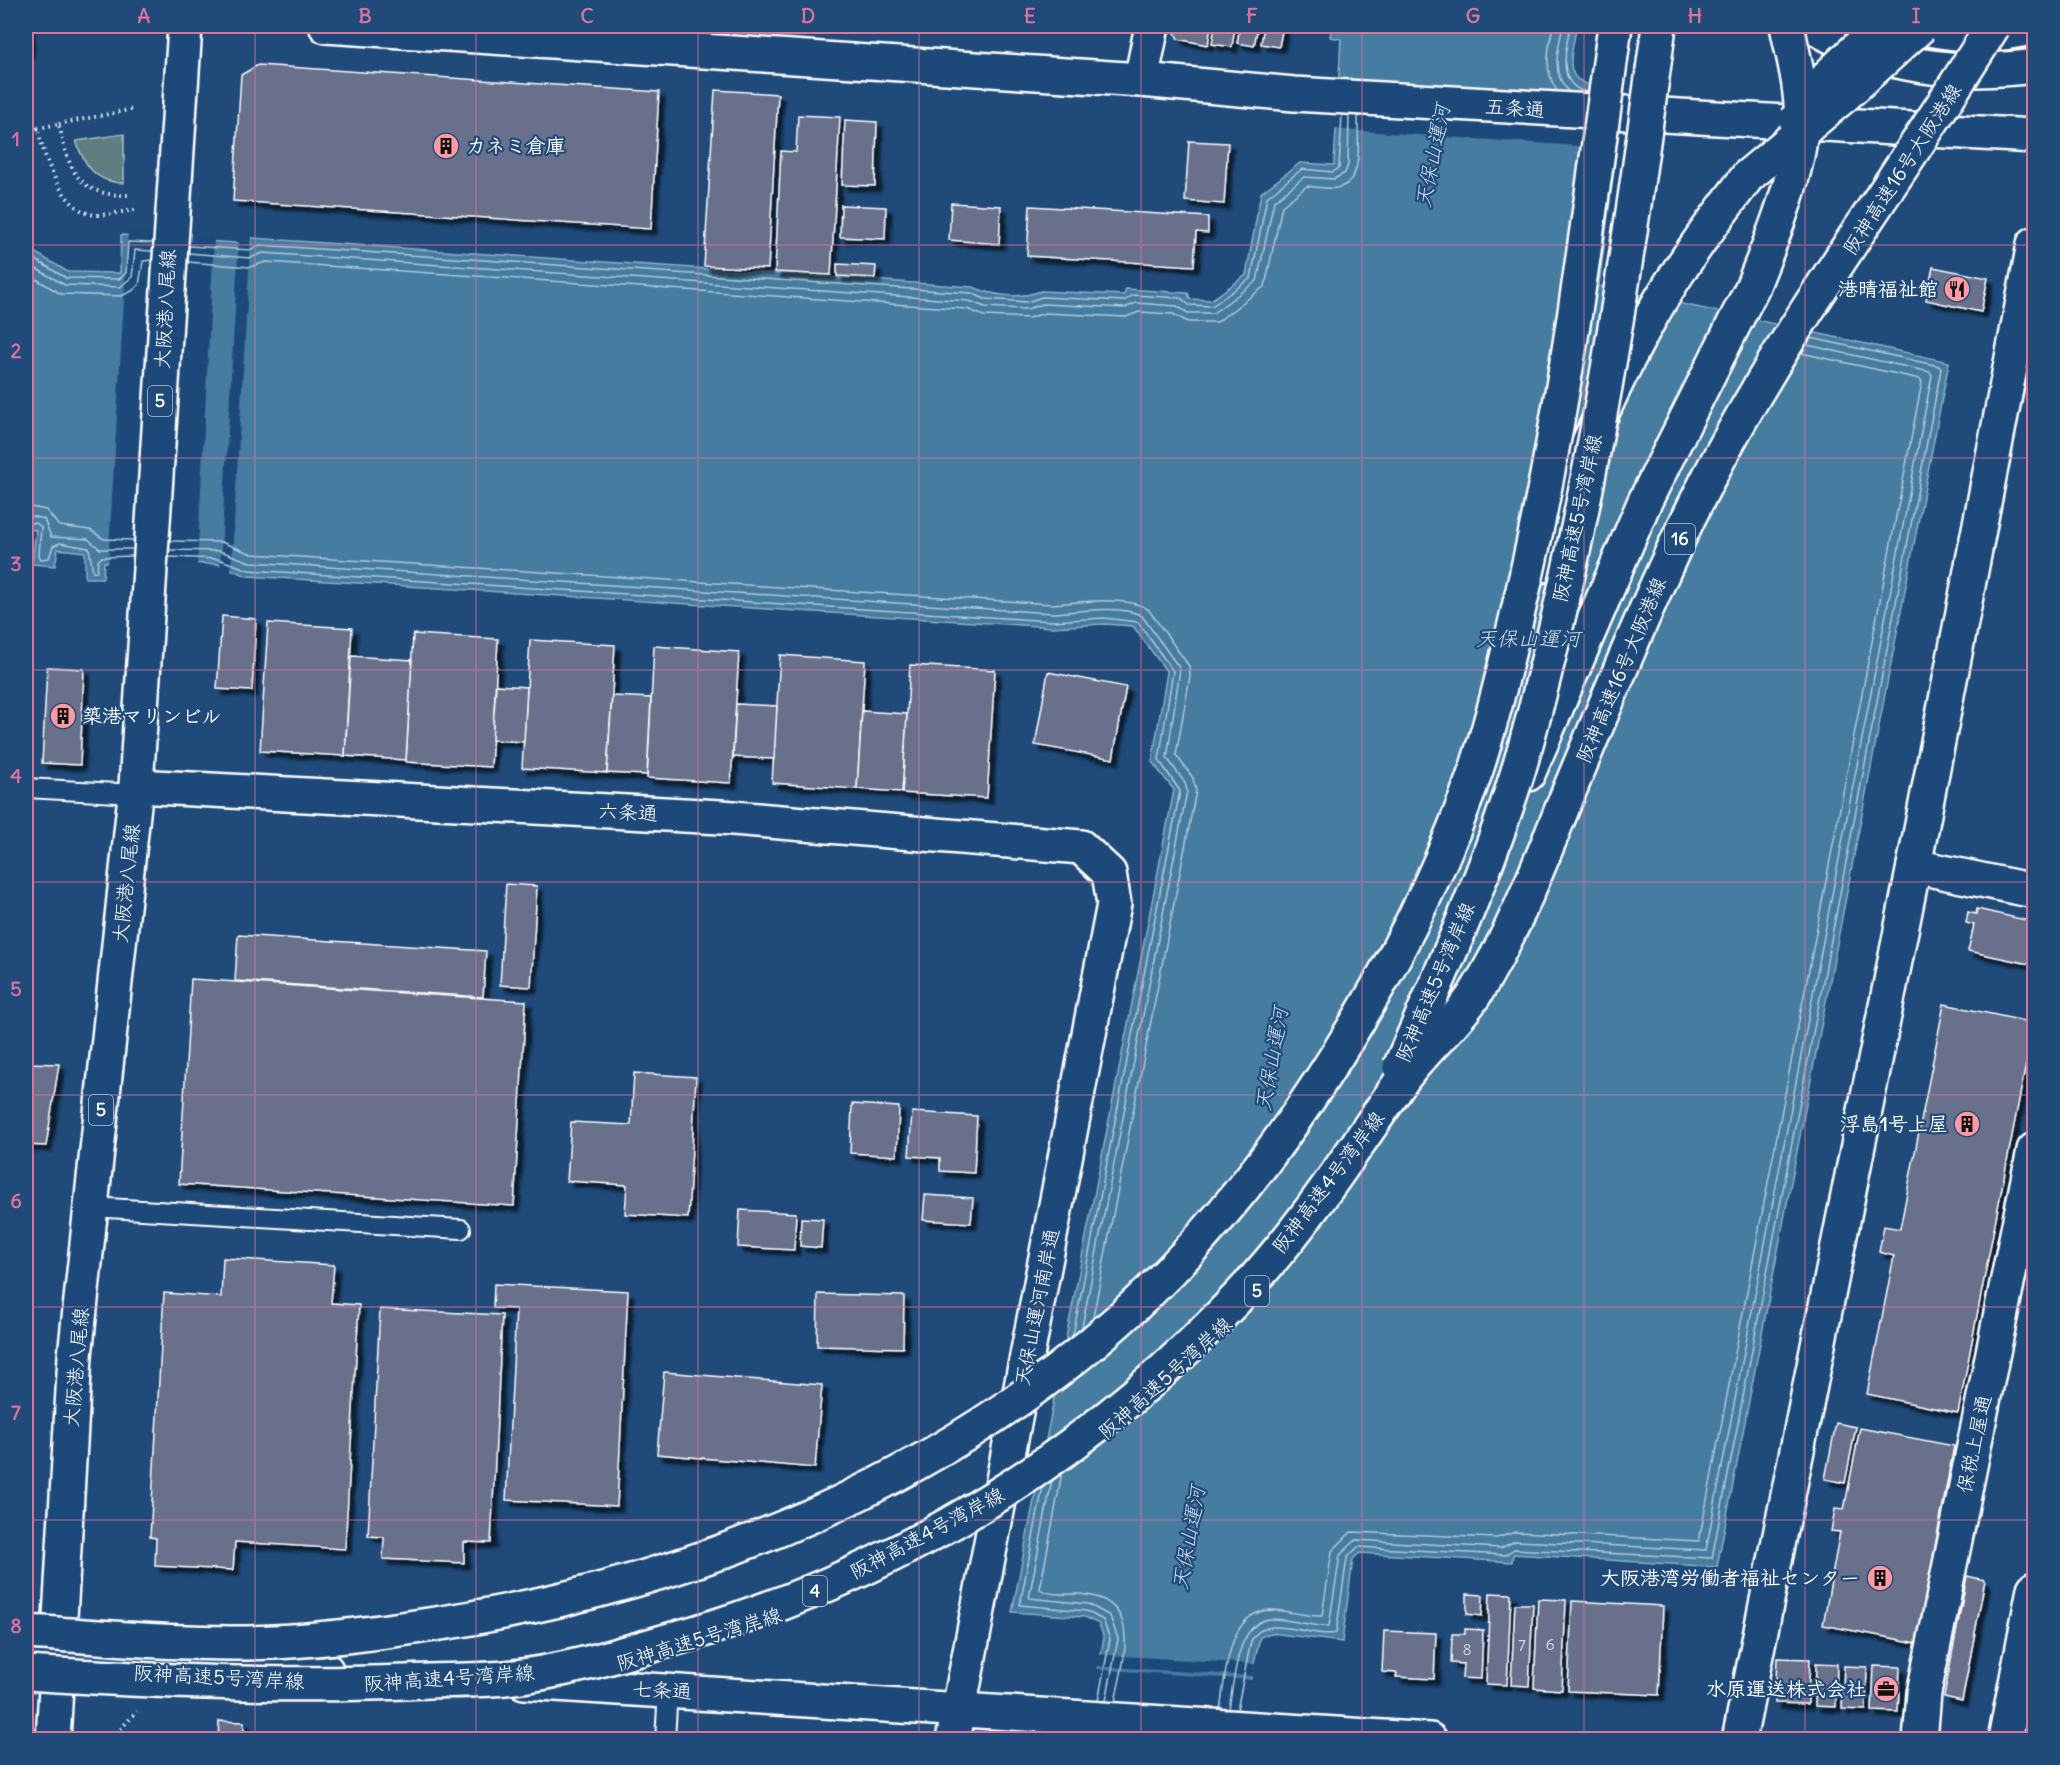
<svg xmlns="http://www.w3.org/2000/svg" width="2060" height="1765" font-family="Delius,'Klee One',sans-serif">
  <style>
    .green { fill: #5e7e82; stroke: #aebec0; stroke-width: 1.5 }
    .water { fill: #447ba0; stroke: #8fb0c6; stroke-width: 1.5 }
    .pier { fill: #1f4a7a }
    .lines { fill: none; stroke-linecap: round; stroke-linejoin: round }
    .shore { stroke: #b4cad9; stroke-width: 1.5 }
    .building { fill: #686f8b; stroke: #fff; stroke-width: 1.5; filter: url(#shadow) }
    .lane-casing { stroke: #fff; stroke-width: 22 }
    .street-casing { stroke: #fff; stroke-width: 38 }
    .secondary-casing { stroke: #fff; stroke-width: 38 }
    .primary-casing { stroke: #fff; stroke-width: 38 }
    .highway-casing { stroke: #fff; stroke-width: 38 }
    .path { stroke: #fff; stroke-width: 4; stroke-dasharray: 1.5 4.5; stroke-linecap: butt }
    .lane { stroke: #1f4a7a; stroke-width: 18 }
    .street { stroke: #1f4a7a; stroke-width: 33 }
    .secondary { stroke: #1f4a7a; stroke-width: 33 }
    .primary { stroke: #1f4a7a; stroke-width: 33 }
    .highway { stroke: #1f4a7a; stroke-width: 33 }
    .highway-bridge-casing { stroke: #fff; stroke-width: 38; stroke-linecap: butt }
    .highway-bridge { stroke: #1f4a7a; stroke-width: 33 }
    .grid { fill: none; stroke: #da749d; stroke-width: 1.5; stroke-opacity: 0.55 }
    .labels { text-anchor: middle; stroke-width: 4.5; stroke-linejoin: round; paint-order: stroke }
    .number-label { font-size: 16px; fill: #d9dbe2 }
    .shield { fill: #1f4a7a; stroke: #bcc9d7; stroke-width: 1.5 }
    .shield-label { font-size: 18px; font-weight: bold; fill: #fff }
    .street-label { font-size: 20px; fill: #fff; stroke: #1f4a7a }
    .poi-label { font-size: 20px; font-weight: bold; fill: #fff; stroke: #1f4a7a; text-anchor: end }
    .water-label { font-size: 21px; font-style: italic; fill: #d0dee7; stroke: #1f4a7a }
    .neatline { fill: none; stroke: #da749d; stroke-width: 2 }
    .grid-label { font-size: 20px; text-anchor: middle; font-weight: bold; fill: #da749d }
  </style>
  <defs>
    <filter id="shadow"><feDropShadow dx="5.5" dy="5.5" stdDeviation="1.5" flood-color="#0009"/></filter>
  </defs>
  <rect width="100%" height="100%" fill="#1f4a7a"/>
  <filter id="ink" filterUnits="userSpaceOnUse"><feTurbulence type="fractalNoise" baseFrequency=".0167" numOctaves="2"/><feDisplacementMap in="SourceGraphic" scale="12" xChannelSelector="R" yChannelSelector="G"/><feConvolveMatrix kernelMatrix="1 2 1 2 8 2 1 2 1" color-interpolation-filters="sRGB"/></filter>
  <g filter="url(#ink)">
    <path class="green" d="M124,134v49c-28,0 -40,-18 -48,-42z"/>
    <path class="water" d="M1332,26h245c-13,56 -8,57 47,65l-25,195 350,76 -232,1205 -204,-13 -1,8 -152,-9 -7,6 -11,83 -71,-9 -11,4 -23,102h-153l20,-101 -5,-14 -14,-7 -73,-5 162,-822 -22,-28 15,-90 -34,-46 -29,-2 -52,3 -805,-51 -29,-12 -114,-2 -1,16h-18v-26l-27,-3 -3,17 -23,-2 4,-34 -10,-1v-282l42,25 52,1 1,-38 130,9 1,-6 721,49c20,9 47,12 68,4l83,4 2,-6 62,4 2,6 21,1 35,-25 15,-82 39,-30 34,2 7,-126 -11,-2z"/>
    <g class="pier">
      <polygon points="1334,78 1626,98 1620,149 1332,129"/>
      <polygon points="128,232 214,239 197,567 108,565"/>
      <polygon points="251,236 231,573 220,568 239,240 249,241"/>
      <polygon points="1098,1654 1122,1656 1255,1664 1252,1676 1096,1666"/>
      <polygon points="1095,1669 1252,1680 1240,1740 1081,1740"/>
    </g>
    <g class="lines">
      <g class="shore">
        <path d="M1553,26c-5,23 -10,43 4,65"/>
        <path d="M1563,26c-5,23 -13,47 6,66"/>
        <path d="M1570,26c-4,22 -15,61 18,66"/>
        <polyline points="189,246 250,250 260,245 971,293 985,299 1027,302 1042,297 1124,301 1133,295 1181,298 1189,305 1212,306 1251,278 1267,197 1302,169 1333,172 1339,168 1342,115"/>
        <polyline points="188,253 250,258 263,253 969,301 985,307 1027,309 1043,304 1125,308 1136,303 1177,306 1188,313 1213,313 1257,281 1274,201 1304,177 1334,179 1345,173 1348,165 1349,115"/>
        <polyline points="26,254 66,278 119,279 126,273 128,242 153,243"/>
        <path d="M188,262l62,5 16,-5 701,47 17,7 44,2 17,-5 81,4 13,-5 34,2 15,8h29l48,-36 17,-80 25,-20c9,1 20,3 29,2 30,-4 21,-51 22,-72"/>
        <polyline points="26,263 65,285 120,287 132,277 135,250 152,251"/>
        <polyline points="26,273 61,294 121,296 132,291 139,285 143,261 152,260"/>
        <polyline points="26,506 46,510 59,526 90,530 104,539 134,540"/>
        <polyline points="26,515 44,519 51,537 88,539 100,549 133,549"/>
        <polyline points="26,523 36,523 41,527 39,556 41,559 49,558 53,546 60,543 89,548 93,572 97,571 98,561 102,557 133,556"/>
        <path d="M170,541l51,1 31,12 800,50c25,-1 74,-9 96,5l41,57 1,10 -14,79 17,23 3,13 -103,526"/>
        <path d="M169,550l51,1 30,11 802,51c23,-1 70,-9 90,3l38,53 -13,89 18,25 2,8 -105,536"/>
        <polyline points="169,557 218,559 249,570 1052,621 1104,618 1138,622 1173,671 1159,760 1180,791 1073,1335"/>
        <path d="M1062,1473l-22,116c9,7 29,5 40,5 65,5 43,67 35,108"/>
        <polyline points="1052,1480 1029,1598 1088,1604 1110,1616 1118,1639 1106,1701"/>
        <polyline points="1043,1486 1020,1605 1086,1611 1103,1620 1110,1639 1098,1701"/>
        <path d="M1220,1709c6,-32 6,-98 51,-99 17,0 34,7 51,6l10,-65 19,-19 146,6 18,-6 184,9 223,-1159 -2,-3 -119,-26"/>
        <path d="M1229,1709c5,-26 7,-87 41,-90 19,-1 40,8 59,7l11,-71 16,-15 145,8 14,-7 191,9 226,-1175 -2,-3 -123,-27"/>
        <path d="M1237,1710l14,-69c15,-30 60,-2 85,-8l11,-75 11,-11 147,8 9,-6 198,9 229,-1189 -2,-3 -128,-28"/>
      </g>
    </g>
    <g class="building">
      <polygon points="1172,26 1211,26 1208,45 1178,39"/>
      <polygon points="1215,26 1235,26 1232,47 1212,44"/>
      <polygon points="1240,26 1258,26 1254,46 1237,43"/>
      <polygon points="1264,26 1283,26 1279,47 1261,44"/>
      <polygon points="26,27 29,27 28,54 26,54"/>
      <polygon points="258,65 659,92 651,229 233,201 241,75"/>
      <polygon points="715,90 778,94 768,269 704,266"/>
      <polygon points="798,115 840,117 831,275 775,272 781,151 796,152"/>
      <polygon points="845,120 877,122 875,186 842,185"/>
      <polygon points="1189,141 1228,143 1224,204 1185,201"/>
      <polygon points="951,203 1001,206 999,244 949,240"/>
      <polygon points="841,205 886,207 885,239 840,237"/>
      <polygon points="1030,206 1208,217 1208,233 1196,232 1194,266 1027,256"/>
      <polygon points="837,264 876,266 875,278 837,276"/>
      <polygon points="1933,267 1988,278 1981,312 1926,300"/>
      <polygon points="222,616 256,619 252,691 217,689"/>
      <polygon points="268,623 352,628 345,756 260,751"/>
      <polygon points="413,634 498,639 491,767 406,762"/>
      <polygon points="530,640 615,645 607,773 522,768"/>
      <polygon points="654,646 739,652 731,783 647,778"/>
      <polygon points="780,655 865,661 857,789 772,783"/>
      <polygon points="351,656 412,660 406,760 345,756"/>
      <polygon points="910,665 995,670 987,798 902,793"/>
      <polygon points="47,667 84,669 80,765 42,763"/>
      <polygon points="1048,672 1126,687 1113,759 1035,745"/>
      <polygon points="496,685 527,687 524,742 492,740"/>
      <polygon points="612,696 651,698 647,775 607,773"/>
      <polygon points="736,704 777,706 774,759 733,757"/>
      <polygon points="862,711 907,714 902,792 857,789"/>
      <polygon points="506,884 537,886 531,987 500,985"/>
      <polygon points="1977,909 2034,922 2034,965 1968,951 1974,925 1966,923 1968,912 1976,914"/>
      <polygon points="238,935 486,951 483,997 235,981"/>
      <polygon points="191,979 526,1001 514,1206 179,1184"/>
      <polygon points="1944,1004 2034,1023 1958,1413 1867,1394 1894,1256 1879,1252 1884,1226 1900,1229"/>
      <polygon points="26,1063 59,1064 46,1146 26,1145"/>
      <polygon points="634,1073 696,1077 688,1218 625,1214 627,1185 567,1181 571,1122 631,1125"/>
      <polygon points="852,1104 899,1107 897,1156 850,1153"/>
      <polygon points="912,1112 977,1116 974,1173 940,1171 940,1158 909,1156"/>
      <polygon points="925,1195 973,1198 971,1223 923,1220"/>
      <polygon points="740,1210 796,1213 794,1250 738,1247"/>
      <polygon points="801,1218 823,1219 821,1248 800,1246"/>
      <polygon points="223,1258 334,1265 331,1303 359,1305 345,1549 235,1542 233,1570 155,1566 156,1538 150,1537 164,1293 221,1297"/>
      <polygon points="494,1284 628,1291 617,1506 506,1500 516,1309 493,1308"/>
      <polygon points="818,1294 904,1296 903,1348 817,1346"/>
      <polygon points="380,1309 502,1315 491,1543 464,1542 464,1563 383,1559 384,1537 368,1536"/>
      <polygon points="664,1372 822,1385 815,1468 657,1454"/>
      <polygon points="1836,1423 1856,1427 1845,1483 1825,1479"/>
      <polygon points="1860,1428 1954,1446 1917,1643 1823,1625 1840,1532 1831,1531 1835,1509 1844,1510"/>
      <polygon points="1967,1576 1985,1580 1962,1701 1944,1697"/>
      <polygon points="1490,1593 1511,1594 1507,1685 1486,1684"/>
      <polygon points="1467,1594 1483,1595 1482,1616 1467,1614"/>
      <polygon points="1538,1599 1566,1600 1562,1690 1534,1688"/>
      <polygon points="1572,1601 1663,1606 1659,1695 1568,1691"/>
      <polygon points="1515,1604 1533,1604 1529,1686 1511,1685"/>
      <polygon points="1465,1629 1483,1630 1481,1679 1462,1678 1463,1664 1451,1663 1452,1634 1465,1634"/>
      <polygon points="1384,1631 1436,1633 1434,1679 1396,1677 1397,1673 1382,1672"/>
      <polygon points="1777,1658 1810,1659 1808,1704 1775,1703"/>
      <polygon points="1816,1663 1837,1664 1836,1707 1815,1706"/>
      <polygon points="1844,1666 1867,1667 1866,1710 1842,1709"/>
      <polygon points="1874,1666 1900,1667 1898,1712 1872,1711"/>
      <polygon points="219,1721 244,1722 244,1740 218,1740"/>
    </g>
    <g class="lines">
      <g class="lane-casing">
        <g id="lane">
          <polyline points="26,788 135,794"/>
          <polyline points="91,1207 461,1229"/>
          <polyline points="665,1740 668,1690"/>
        </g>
      </g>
      <g class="street-casing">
        <g id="street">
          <polyline points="1141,80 1294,94 2034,136"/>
          <polyline points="136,786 721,817 1081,847 1109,873 1114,904 953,1740"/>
          <polyline points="1914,866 2034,891"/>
          <polyline points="1739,1740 1914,866 2034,244"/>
          <polyline points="1920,1740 1924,1693 2034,1150"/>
        </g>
      </g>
      <g class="secondary-casing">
        <g id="secondary">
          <polyline points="326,26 1141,80 1152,26"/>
          <polyline points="26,1651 326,1670"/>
          <polyline points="524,1682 1430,1740"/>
          <polyline points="2005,1740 2034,1589"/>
        </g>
      </g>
      <g class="primary-casing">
        <polyline id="primary" points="53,1740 75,1356 136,786 185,26"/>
      </g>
      <g class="highway-casing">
        <g id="highway">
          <path d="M1814,26c64,42 146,50 220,40"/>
          <path d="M1919,26c37,11 78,11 115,1"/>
          <path d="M1537,567c36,-88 72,-179 120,-261 27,-46 59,-88 91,-130"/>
          <polyline points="1528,774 1644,503 1752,288"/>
        </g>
      </g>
      <g class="path">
        <polyline points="59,124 134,109"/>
        <path d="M26,125l12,3 21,-4c10,47 18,73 73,71"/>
        <path d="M26,135l12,-7c5,28 25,87 60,87 11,0 25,-4 37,-5"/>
        <polyline points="26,182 32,196"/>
        <polyline points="117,1740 118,1732 137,1711"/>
      </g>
      <use href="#lane" class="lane"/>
      <use href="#street" class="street"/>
      <use href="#secondary" class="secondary"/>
      <use href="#primary" class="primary"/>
      <use href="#highway" class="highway"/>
      <g class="highway-bridge-casing">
        <g id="highway-bridge">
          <polyline points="1796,120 1830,74 1881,26"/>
          <polyline points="1748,176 1845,95 1921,26"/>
          <path d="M1752,288c18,-44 45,-110 49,-158 3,-35 -7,-70 -14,-104"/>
          <path d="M1400,1067c46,-105 95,-212 126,-323 65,-234 101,-478 133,-718"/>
          <path d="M26,1632c82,5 164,14 247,10 47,-2 95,-8 142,-15 269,-38 536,-144 734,-335 85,-82 153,-176 213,-278 46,-78 86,-161 115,-247 19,-59 32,-117 46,-177 43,-186 66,-375 92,-564"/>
          <path d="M26,1673c127,8 253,14 380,9 33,-2 66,-1 99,-4 65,-6 129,-28 192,-46 208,-62 396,-180 544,-338 62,-66 110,-141 161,-214 22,-31 53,-55 73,-86 40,-64 67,-136 95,-205 44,-104 86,-209 138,-310 82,-158 192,-302 285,-453"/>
        </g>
      </g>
      <use href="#highway-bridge" class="highway-bridge"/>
    </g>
  </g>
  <path class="grid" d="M255,26v1714M476,26v1714M698,26v1714M919,26v1714M1141,26v1714M1362,26v1714M1584,26v1714M1805,26v1714M26,245h2008M26,458h2008M26,670h2008M26,882h2008M26,1095h2008M26,1307h2008M26,1520h2008"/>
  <defs>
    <g id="building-disc" transform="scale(1.35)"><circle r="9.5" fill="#ff9aa2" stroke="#1f4a7a"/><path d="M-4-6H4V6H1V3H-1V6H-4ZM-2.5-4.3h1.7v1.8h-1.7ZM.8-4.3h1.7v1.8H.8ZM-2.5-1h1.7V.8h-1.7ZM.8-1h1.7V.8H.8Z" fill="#111"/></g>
    <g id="restaurant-disc" transform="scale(1.35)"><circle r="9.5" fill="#ff9aa2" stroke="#1f4a7a"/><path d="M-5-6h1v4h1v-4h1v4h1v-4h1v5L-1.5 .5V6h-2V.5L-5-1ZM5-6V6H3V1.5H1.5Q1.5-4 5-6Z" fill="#111"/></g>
    <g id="office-disc" transform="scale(1.35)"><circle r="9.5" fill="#ff9aa2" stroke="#1f4a7a"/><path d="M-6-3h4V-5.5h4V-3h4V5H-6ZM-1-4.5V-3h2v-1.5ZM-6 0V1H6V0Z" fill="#111"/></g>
  </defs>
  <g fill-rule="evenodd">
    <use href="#building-disc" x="446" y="146"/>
    <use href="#restaurant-disc" x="1957" y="289"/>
    <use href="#building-disc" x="63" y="716"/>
    <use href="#building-disc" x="1967" y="1124"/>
    <use href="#building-disc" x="1880" y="1578"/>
    <use href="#office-disc" x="1886" y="1689"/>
  </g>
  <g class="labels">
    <g class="number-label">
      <text x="1550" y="1650">6</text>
      <text x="1522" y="1651">7</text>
      <text x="1467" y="1655">8</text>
    </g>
    <g class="shield">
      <rect x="148" y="386" width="24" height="30" rx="4.5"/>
      <rect x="1665" y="524" width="30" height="30" rx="4.5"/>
      <rect x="89" y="1095" width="24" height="30" rx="4.5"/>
      <rect x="1245" y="1276" width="24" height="30" rx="4.5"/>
      <rect x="803" y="1576" width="24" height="30" rx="4.5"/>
    </g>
    <g class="shield-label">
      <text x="160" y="407">5</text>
      <text x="1680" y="545">16</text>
      <text x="101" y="1116">5</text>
      <text x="1257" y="1297">5</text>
      <text x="815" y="1597">4</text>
    </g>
    <g class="street-label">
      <text transform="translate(1515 108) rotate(4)" y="7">五条通</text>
      <text transform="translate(1902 169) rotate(-57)" y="7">阪神高速16号大阪港線</text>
      <text transform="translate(165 309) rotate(-87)" y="7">大阪港八尾線</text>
      <text transform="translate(1577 518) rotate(-78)" y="7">阪神高速5号湾岸線</text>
      <text transform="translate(1621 670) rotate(-67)" y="7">阪神高速16号大阪港線</text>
      <text transform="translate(628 812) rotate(3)" y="7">六条通</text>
      <text transform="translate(126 883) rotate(-84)" y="7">大阪港八尾線</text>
      <text transform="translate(1435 982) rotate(-67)" y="7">阪神高速5号湾岸線</text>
      <text transform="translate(1328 1182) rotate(-53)" y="7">阪神高速4号湾岸線</text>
      <text transform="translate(1037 1307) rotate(-79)" y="7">天保山運河南岸通</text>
      <text transform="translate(76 1367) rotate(-85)" y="7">大阪港八尾線</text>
      <text transform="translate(1165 1378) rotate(-42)" y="7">阪神高速5号湾岸線</text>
      <text transform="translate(1974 1444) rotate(-78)" y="7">保税上屋通</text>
      <text transform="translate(927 1533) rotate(-28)" y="7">阪神高速4号湾岸線</text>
      <text transform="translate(699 1639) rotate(-17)" y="7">阪神高速5号湾岸線</text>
      <text transform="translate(219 1677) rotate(3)" y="7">阪神高速5号湾岸線</text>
      <text transform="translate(449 1678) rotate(-4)" y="7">阪神高速4号湾岸線</text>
      <text transform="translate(662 1690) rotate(3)" y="7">七条通</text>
    </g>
    <g class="poi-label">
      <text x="466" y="153" text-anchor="start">カネミ倉庫</text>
      <text x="1938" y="296">港晴福祉館</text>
      <text x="82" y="723" text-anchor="start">築港マリンビル</text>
      <text x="1948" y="1131">浮島1号上屋</text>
      <text x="1860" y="1585">大阪港湾労働者福祉センター</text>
      <text x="1866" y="1696">水原運送株式会社</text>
    </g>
    <g class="water-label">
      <text transform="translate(1433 156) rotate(-79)" y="7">天保山運河</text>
      <text x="1528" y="646">天保山運河</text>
      <text transform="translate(1272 1059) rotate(-80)" y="7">天保山運河</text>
      <text transform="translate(1189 1538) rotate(-80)" y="7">天保山運河</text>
    </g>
  </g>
  <rect width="2060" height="1765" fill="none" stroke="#1f4a7a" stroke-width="66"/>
  <rect x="33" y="33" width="1994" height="1699" class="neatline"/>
  <g class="grid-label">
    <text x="144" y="23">A</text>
    <text x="365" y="23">B</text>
    <text x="587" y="23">C</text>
    <text x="808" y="23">D</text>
    <text x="1030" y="23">E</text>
    <text x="1252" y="23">F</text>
    <text x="1473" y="23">G</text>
    <text x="1695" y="23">H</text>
    <text x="1916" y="23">I</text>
    <text x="16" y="146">1</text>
    <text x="16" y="358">2</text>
    <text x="16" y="571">3</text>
    <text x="16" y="783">4</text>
    <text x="16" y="996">5</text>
    <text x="16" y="1208">6</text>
    <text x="16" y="1420">7</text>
    <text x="16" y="1633">8</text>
  </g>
</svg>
